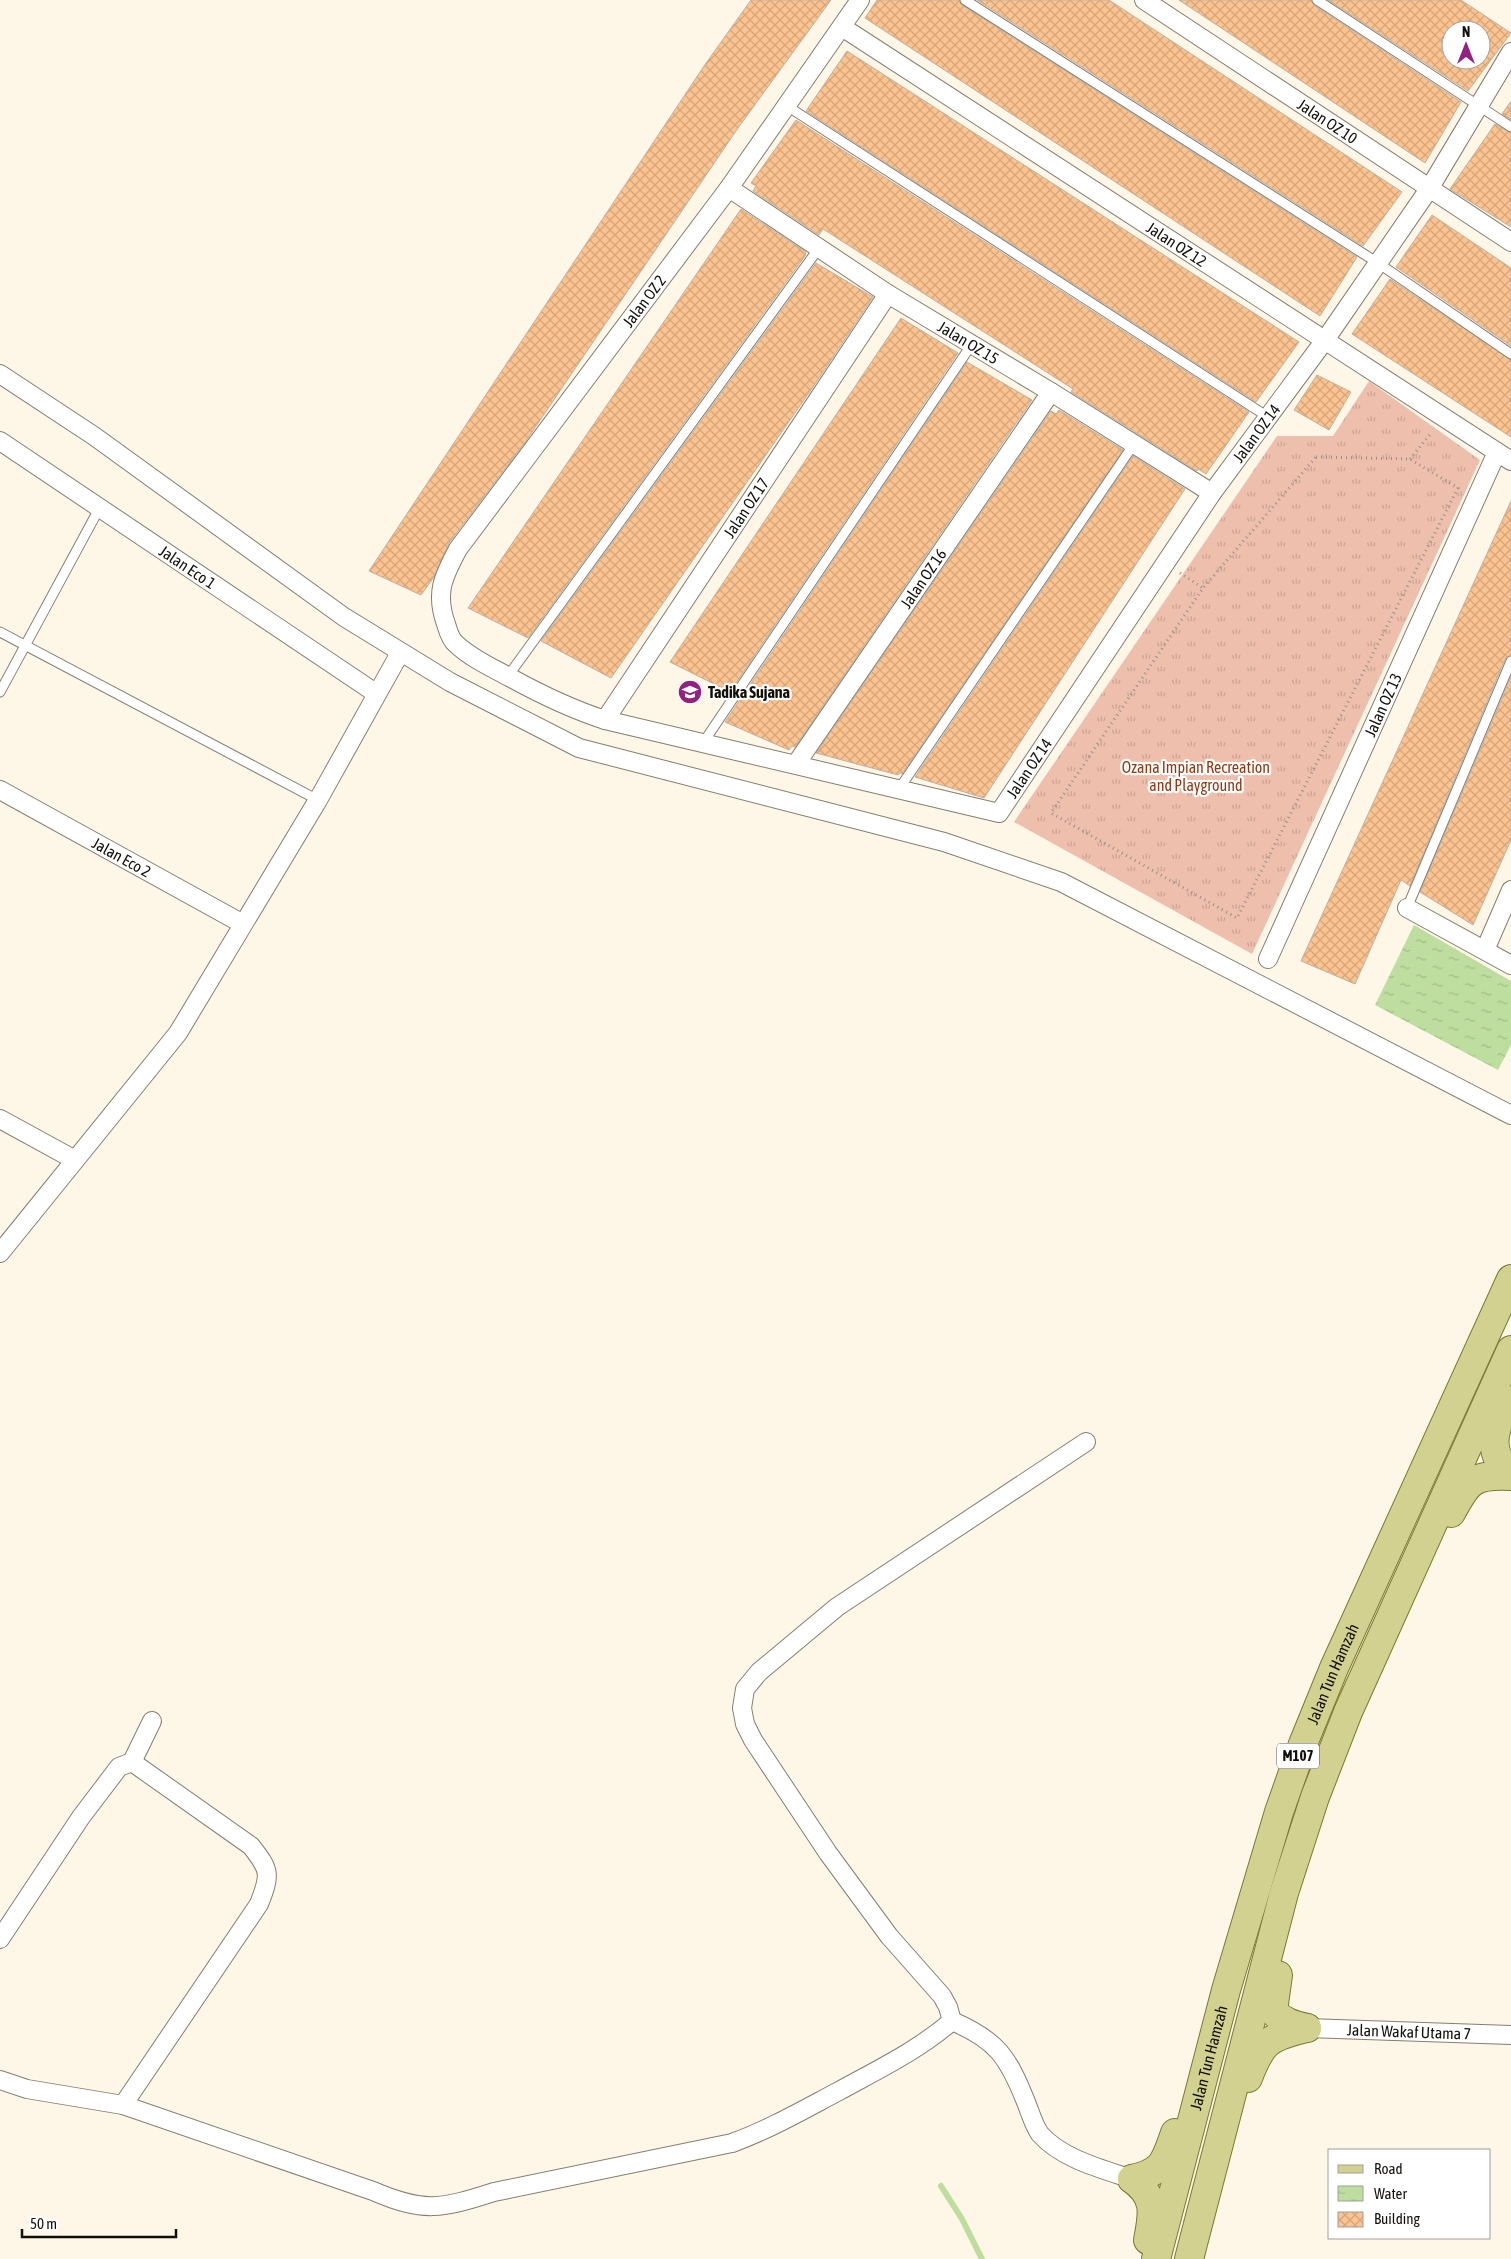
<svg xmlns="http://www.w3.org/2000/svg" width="1511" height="2259" font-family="'Asap Condensed',sans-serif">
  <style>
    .grass { fill: url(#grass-tufts) }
    .water { fill: url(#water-ripples) }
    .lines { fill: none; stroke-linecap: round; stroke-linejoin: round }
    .stream { stroke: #bdde9e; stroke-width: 6 }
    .building { fill: url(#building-cross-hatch); stroke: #beb1a6; fill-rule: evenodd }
    .service-casing { stroke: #847e70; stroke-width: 11 }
    .minor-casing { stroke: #847e70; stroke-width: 20 }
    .primary-casing { stroke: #7b7931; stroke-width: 30 }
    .path { stroke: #969186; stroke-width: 3; stroke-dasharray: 1 4; stroke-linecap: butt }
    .service { stroke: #fff; stroke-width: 9 }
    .minor { stroke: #fff; stroke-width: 18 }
    .primary { stroke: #d2d190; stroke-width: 28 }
    .labels { text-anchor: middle; stroke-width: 4.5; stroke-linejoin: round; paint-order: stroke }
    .shield { fill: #fff; stroke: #595854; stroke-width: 1 }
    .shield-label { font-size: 15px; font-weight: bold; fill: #12100b }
    .street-label { font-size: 16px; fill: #12100b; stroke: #fff }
    .poi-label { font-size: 16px; font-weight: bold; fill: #12100b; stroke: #fff; text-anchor: start }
    .park-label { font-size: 16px; fill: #8e3a15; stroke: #fff }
  </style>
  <defs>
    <pattern id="grass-tufts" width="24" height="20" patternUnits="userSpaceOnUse" patternTransform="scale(1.25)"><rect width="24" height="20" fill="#eebfad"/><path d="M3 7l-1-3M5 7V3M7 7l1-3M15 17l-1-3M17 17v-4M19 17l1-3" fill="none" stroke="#cba394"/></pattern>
    <pattern id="water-ripples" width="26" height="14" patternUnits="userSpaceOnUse" patternTransform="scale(1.25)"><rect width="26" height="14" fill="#bdde9e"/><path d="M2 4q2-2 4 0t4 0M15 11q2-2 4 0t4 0" fill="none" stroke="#a1bd87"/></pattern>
    <pattern id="building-cross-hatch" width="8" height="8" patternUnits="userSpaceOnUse" patternTransform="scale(1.25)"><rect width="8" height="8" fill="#fbc38f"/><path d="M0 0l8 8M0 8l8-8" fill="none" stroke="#d6a67a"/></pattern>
  </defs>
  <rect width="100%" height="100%" fill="#fef7e7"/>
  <polygon class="grass" points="1369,381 1480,460 1252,954 1014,822 1277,436 1333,436"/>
  <polygon class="water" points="1414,925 1511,981 1511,1045 1498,1070 1375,1005"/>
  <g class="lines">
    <polyline class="stream" points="941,2186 962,2219 982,2259"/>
  </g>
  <g class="building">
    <polygon points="751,0 831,0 738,128 526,441 449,543 434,577 421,595 369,571 704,66"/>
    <polygon points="877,0 959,0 962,5 1357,257 1320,316 865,18"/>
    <polygon points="977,0 1109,0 1402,192 1363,246"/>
    <polygon points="1179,0 1311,0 1314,5 1461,102 1425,163"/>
    <path d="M1328,0h133l50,33 -43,58zM1451,30h30v30h-30z"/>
    <polygon points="847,51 1299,342 1256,402 806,111"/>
    <polygon points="1511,101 1511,120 1502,114"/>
    <polygon points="796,120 1249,412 1206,474 1198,469 1197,471 1071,392 1073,389 823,229 819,235 753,191 756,186 751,183"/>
    <polygon points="1495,124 1511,133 1511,227 1450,189"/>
    <polygon points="741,209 806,252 805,256 528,638 468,608"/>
    <polygon points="1432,215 1511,268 1511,346 1396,267"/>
    <polygon points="816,263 873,297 813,387 611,678 541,641"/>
    <polygon points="1390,279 1511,360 1511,437 1352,334"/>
    <polygon points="901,318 958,353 730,692 670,662"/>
    <polygon points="967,362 1032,400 795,747 792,746 789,750 725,722"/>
    <polygon points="1317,375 1351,392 1329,430 1294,410"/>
    <polygon points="1059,410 1123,450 902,774 900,773 898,775 816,753 1051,411 1056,414"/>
    <polygon points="1133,456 1185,489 984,798 915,777"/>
    <polygon points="1511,501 1511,655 1505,659 1410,886 1401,880 1355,984 1301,961"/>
    <polygon points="1511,677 1511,840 1473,925 1420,892"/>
  </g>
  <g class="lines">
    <g class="service-casing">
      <g id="service">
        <polyline points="965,0 1378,263 1511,354"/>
        <polyline points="1317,0 1511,127"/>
        <polyline points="787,106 1268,417"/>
        <polyline points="0,632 318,800"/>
        <polyline points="508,676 819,248"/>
        <polyline points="0,692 99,509"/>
        <polyline points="703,743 972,344"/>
        <polyline points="899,789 1134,444"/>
        <polyline points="1407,908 1511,661"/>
      </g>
    </g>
    <g class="minor-casing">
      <g id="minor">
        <path id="s1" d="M860,0l-131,188 -271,361c-15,28 -23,44 -12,75 2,7 5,16 10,20 16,15 37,24 55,34 31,17 60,31 94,42l394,93 213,-320 113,-153 104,-151 82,-137"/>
        <path id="s2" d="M1144,0l367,242"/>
        <path id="s3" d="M842,27l669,434"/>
        <path id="s4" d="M729,188l159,106 163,98 161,101"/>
        <polyline points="0,374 94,436 344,617 450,682 579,748 944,842 1061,882 1511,1115"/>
        <path id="s5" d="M0,441l377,253"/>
        <path id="s6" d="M605,720l283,-426"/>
        <path id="s7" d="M796,764l255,-372"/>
        <path id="s8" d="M0,790l243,134"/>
        <polyline points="1407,908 1511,965"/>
        <polyline points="1485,950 1511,890"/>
        <path id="s9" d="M1268,959l229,-507"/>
        <polyline points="0,1119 75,1160"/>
        <polyline points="0,1253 178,1033 318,800 400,653"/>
        <polyline points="132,1762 152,1721"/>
        <path d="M0,1939l81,-122 38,-50 13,-5 119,84c19,24 20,28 8,58l-136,201"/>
        <polyline points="952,2021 948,2007 942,1996 889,1936 828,1853 753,1740 745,1724 742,1708 745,1689 759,1672 837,1607 1086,1442"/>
        <path d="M952,2021c45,19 56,36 74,81 4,10 8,24 14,32 22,25 62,35 92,45"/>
        <path id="s10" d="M1307,2028l204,7"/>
        <path d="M0,2080l27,9 96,16 250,86c51,22 68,18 121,1l238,-49c38,-14 71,-33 107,-52 40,-22 78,-40 113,-70"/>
      </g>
    </g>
    <g class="primary-casing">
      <g id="primary">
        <path d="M1507,1400c-10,23 -24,54 4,71"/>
        <path d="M1451,1513c17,-32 22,-39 60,-37"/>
        <path d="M1278,1975l-5,36c10,11 20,14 34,17"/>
        <path d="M1248,2078c14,-37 21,-41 59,-50"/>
        <path d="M1132,2179c32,-7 33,-18 43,-46"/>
        <path d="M1132,2179c25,18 21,35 16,61"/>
        <path id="s11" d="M1156,2259l70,-269 53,-178 24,-68 31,-76 177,-389"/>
        <polyline points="1189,2259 1284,1893 1315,1797 1348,1712 1511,1350"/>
      </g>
    </g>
    <g class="path">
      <polygon points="1316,457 1410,459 1458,488 1237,918 1051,813 1203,588"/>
      <polyline points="1410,459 1432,432"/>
      <polyline points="1180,573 1203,588"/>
    </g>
    <use href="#service" class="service"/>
    <use href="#minor" class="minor"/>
    <use href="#primary" class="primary"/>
  </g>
  <defs>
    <g id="school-disc" transform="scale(1.25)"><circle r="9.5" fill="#932181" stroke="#fff"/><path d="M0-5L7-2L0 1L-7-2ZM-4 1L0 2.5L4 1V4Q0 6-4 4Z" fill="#fff"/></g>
  </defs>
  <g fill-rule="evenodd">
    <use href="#school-disc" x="690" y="692"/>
  </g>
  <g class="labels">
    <rect class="shield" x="1277" y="1743.5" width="42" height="25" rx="4"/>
    <g class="shield-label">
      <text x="1298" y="1761">M107</text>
    </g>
    <g class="street-label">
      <text dy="6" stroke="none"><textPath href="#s2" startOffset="220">Jalan OZ 10</textPath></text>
      <text dy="6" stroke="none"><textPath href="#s3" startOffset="399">Jalan OZ 12</textPath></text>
      <text transform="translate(644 301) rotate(-53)" y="6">Jalan OZ 2</text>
      <text dy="6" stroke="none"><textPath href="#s4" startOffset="285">Jalan OZ 15</textPath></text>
      <text dy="6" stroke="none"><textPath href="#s1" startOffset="1814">Jalan OZ 14</textPath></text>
      <text dy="6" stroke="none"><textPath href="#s6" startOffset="255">Jalan OZ 17</textPath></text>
      <text dy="6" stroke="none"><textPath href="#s5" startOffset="226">Jalan Eco 1</textPath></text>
      <text dy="6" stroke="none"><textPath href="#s7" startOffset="225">Jalan OZ 16</textPath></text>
      <text dy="6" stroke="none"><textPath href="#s9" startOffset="279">Jalan OZ 13</textPath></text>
      <text dy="6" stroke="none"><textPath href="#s1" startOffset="1409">Jalan OZ 14</textPath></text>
      <text dy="6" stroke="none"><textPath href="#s8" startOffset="139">Jalan Eco 2</textPath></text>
      <text dy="6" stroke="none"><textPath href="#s11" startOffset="612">Jalan Tun Hamzah</textPath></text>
      <text dy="6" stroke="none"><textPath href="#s10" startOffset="102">Jalan Wakaf Utama 7</textPath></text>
      <text dy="6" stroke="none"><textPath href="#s11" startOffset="208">Jalan Tun Hamzah</textPath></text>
    </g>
    <g class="poi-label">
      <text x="708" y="698">Tadika Sujana</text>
    </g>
    <g class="park-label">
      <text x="1196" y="773">Ozana Impian Recreation<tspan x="1196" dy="18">and Playground</tspan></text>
    </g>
  </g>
  <rect x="1328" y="2149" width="162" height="90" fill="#ffffff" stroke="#a09f9d"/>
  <rect x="1338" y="2165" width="25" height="8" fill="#d2d190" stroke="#a09f9d"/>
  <text x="1374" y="2174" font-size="15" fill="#12100b">Road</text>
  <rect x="1338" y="2186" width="25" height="15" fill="url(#water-ripples)" stroke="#a09f9d"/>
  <text x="1374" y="2199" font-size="15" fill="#12100b">Water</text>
  <rect x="1338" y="2212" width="25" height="15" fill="url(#building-cross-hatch)" stroke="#a09f9d"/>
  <text x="1374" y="2224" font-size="15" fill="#12100b">Building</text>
  <g transform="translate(1466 45)"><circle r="24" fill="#ffffff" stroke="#a09f9d"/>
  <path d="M0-4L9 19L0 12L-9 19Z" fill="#932181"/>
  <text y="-8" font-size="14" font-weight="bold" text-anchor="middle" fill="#12100b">N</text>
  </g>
  <path d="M22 2229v8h154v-8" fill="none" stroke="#12100b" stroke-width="2.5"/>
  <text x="30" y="2229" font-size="15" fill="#12100b" stroke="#ffffff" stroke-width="4" paint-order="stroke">50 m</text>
</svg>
